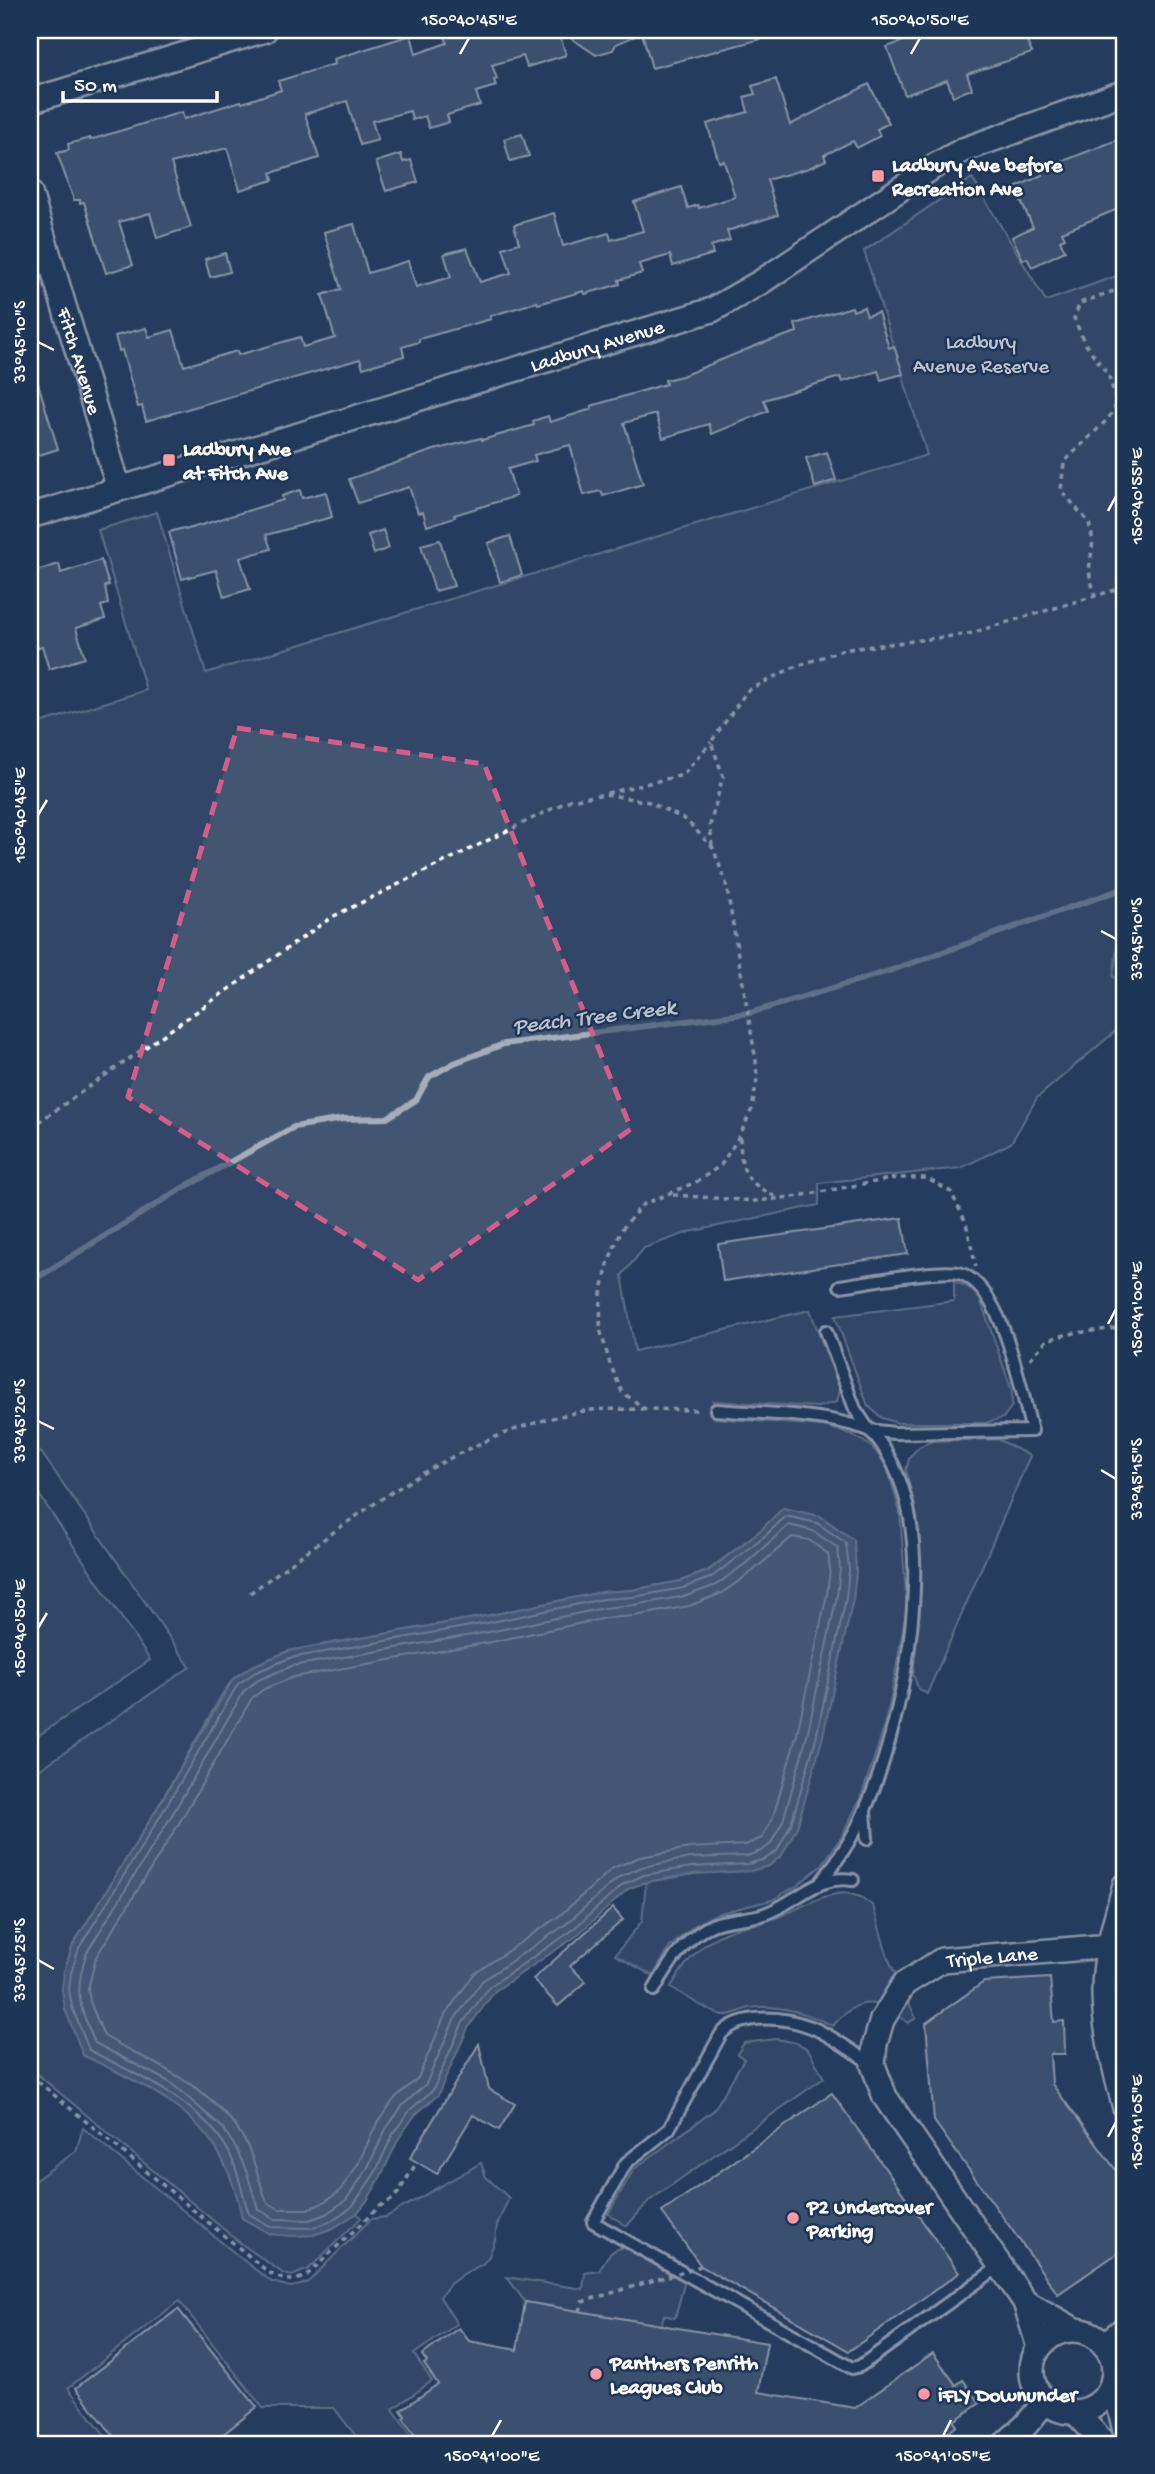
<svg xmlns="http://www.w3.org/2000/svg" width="1155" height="2474" font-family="'Gochi Hand',sans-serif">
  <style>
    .green { fill: #425672; stroke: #a0aab8; stroke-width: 2 }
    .water { fill: #67788e; stroke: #a4aebb; stroke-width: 2 }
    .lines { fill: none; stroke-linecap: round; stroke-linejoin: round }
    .shore { stroke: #c2c9d2; stroke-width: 2 }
    .stream { stroke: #a4aebb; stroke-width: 6 }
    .building { fill: #556781; stroke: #fff; stroke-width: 2 }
    .service-casing { stroke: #fff; stroke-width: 16 }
    .minor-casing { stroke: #fff; stroke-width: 28 }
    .path { stroke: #fff; stroke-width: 3.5; stroke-dasharray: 5 5; stroke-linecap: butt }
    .service { stroke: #1d3557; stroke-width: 10 }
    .minor { stroke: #1d3557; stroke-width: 23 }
    .path-bridge { stroke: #fff; stroke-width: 3.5; stroke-dasharray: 5 5; stroke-linecap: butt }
    .marked { fill: none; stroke: #d45d8c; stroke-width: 5; stroke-dasharray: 14 9; stroke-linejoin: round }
    .ticks { fill: none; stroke: #fff; stroke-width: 2.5 }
    .poi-dot { fill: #ff9aa2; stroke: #1d3557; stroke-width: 2.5 }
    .labels { text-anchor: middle; stroke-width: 5; stroke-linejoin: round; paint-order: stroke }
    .poi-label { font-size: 21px; font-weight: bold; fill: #fff; stroke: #1d3557; text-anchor: start }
    .park-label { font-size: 21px; fill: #bdc4ce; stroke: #1d3557 }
    .street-label { font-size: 21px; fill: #fff; stroke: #1d3557 }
    .water-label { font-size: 23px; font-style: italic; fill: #bbc2cc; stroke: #1d3557 }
    .neatline { fill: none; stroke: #fff; stroke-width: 2.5 }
    .ticks-label { font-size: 18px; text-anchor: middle; fill: #fff }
  </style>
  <rect width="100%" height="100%" fill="#263d5e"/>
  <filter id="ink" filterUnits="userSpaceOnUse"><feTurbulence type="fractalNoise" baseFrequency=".0143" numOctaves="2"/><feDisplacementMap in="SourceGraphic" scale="14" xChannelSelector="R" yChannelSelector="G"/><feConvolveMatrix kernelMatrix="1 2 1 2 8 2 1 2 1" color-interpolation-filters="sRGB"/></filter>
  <g filter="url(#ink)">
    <g class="green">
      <path d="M972,178l74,123 79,-28v659l-6,3 -6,42 12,3v43l-88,75 -26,45 -50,25 -142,15v22l-130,27 -45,16 -22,27 13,76 175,-41 30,80 -3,12 -19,5 -105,-6 2,17 109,8 29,9 18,11 16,20 13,46 7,95 -17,96 -13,47 -16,47 -19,39 -20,29 -24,20 -26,15 -56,14 -22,12 -24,21 -17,29 -38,-21 27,-34 4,-39 47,-8 148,-228 12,-47 3,-29 -3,-30 -70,-32 -21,21 -55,42 -26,10 -49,9 -30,2 -116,24 -198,35 -55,28 -12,17 -66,116 -82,133 10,110c47,23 115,52 139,101 11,19 16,40 20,62l71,17 20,-7 24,-15 4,5 -52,51 -17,7 -8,-2 -45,-32 -209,-174v-292l160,-109 -149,-215 -11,7v-733l116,-36 -48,-160 59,-18 49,161 721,-218 -63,-204z"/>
      <polygon points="954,1281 968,1287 980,1299 1012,1391 1012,1406 1003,1418 985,1423 898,1423 882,1418 868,1406 835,1316 954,1301"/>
      <polygon points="998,1439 1030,1456 927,1694 918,1688 913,1674 920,1609 919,1530 906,1470 910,1456 919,1447 930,1441"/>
      <polygon points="32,1484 150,1660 30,1741 30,1485"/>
      <path d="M846,1893l15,4 12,9 15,52 28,60 -8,5c-29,-25 -50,-28 -75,3 -26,-13 -54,-22 -83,-18 -9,2 -18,8 -27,7 -14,-2 -39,-20 -52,-28 16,-28 35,-50 67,-59 11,-3 22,-4 32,-8 27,-9 48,-26 76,-27z"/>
      <path d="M776,2039c38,5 31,11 48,39l-175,123 -22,25 -19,-12 26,-45 80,-59 30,-51 -7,-5 7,-11z"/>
      <polygon points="83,2128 248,2264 272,2282 291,2287 300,2285 308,2282 371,2219 386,2217 481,2163 486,2177 509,2198 497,2225 495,2240 489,2256 483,2264 463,2274 450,2284 440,2297 457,2324 414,2354 432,2381 393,2409 417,2444 362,2444 334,2408 263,2408 179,2301 68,2388 112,2444 30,2444 30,2184 76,2151"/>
      <path d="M625,2247l60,33 -10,38 -11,-3 -3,10 -136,-23 -18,-25 76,12 2,-16 14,-2c7,-13 11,-22 26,-24z"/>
    </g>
    <path class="water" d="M783,1508l37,8 34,24 2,30 -3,29 -31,141 -25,87 -15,28 -13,11 -19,5 -57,3 -47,8 -18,7 -53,48 -80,54 -27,37 -30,67 -23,20 -16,23 -18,38 -14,25 -10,12 -24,15 -20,7 -21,1 -22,-2 -28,-16c-19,-99 -76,-122 -159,-163l-18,-46 -3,-19 2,-19 9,-26 82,-133 78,-133 17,-12 38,-16 198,-35 116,-24 30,-2 49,-9 27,-10 54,-42z"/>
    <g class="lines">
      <g class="shore">
        <path d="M786,1516l31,7 29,20 3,27 -3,28 -30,140 -25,86 -14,27 -12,8 -17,5 -56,3 -48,8 -20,9 -54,48 -81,55 -27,37 -29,66 -23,20 -17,24 -18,39 -23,34 -23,15 -18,6 -39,-1 -23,-13c-7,-20 -10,-42 -20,-62 -27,-50 -92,-77 -140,-102l-17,-43 -3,-17 2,-17 8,-25 82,-133 77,-131 16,-11 36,-15 197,-35 116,-24 30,-2 50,-9 29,-11 55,-43z"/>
        <path d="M789,1525l24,6 25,17 2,22 -3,26 -30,140 -24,85 -13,24 -9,6 -14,5 -57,2 -48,9 -23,10 -54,48 -83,56 -28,39 -28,64 -23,21 -17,24 -19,40 -21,31 -20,14 -17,6 -34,-1 -17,-10 -11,-36 -11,-25 -13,-20 -52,-45 -76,-40c-16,-38 -22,-50 -8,-91l82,-132 75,-129 14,-11 34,-14 197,-34 115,-24 30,-3 52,-9 30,-11 30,-22z"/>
        <path d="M792,1537l17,3 19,14 2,15 -3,25 -30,140 -24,83 -11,21 -17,7 -55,3 -50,9 -27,11 -55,49 -84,57 -29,41 -27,63 -23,20 -18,25 -19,41 -19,28 -18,12 -14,5h-28l-12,-7c-8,-20 -12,-42 -22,-61 -31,-55 -90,-76 -141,-105l-14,-34 -2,-13 8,-32 82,-132 74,-127 12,-9 30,-12 197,-35 115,-24 29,-2 54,-10 33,-13 31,-22z"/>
      </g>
      <polyline class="stream" points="30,1282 181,1189 294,1127 343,1119 387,1118 416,1100 429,1077 454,1063 504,1044 750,1013 892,970 1125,888"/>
    </g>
    <g class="building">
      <polygon points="464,30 558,30 566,55 527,67 523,56 492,65 497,79 494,80 496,86 476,92 480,105 447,115 449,122 429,128 425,116 412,120 410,111 372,121 378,140 360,145 347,101 305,114 319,158 271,173 273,180 240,190 227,148 171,163 191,227 157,238 150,213 119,222 133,265 106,273 84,202 80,203 80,200 74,200 57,153 69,150 68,144 90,138 90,140 182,112 184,119 241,101 242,103 281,90 278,81 335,64 334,59 411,35 416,54 447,43 445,36"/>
      <polygon points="559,30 775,30 776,35 652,68 642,33 616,44 613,50 596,55"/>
      <polygon points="934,30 1055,30 1056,31 1027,42 1032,53 967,74 972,89 953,96 947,80 905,95 887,47"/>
      <polygon points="776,79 790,125 869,84 889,123 877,129 880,136 857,148 853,141 824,155 826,160 809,168 767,180 778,215 727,231 730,240 711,246 713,254 673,266 670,255 639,264 642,273 619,280 620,284 585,294 584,291 538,304 537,302 490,316 491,319 419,339 419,342 402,347 404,356 363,368 360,359 146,421 142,406 138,407 122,350 119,351 115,336 146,328 149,337 173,330 184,366 237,351 238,355 300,337 303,347 335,338 322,295 341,289 324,232 354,224 368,273 408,261 416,287 451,277 444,254 467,248 480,282 511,273 503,248 519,243 514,225 554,213 563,246 609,233 611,240 643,231 634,202 681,187 688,208 698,205 699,208 735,197 724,161 719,162 707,124 748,112 744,97 755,94 752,86"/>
      <polygon points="522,134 529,156 510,161 504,139"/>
      <polygon points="1122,138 1125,147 1125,206 1062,232 1065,238 1060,240 1065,251 1032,267 1027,258 1023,260 1012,237 1033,227 1015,188 1042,175 1040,170"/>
      <polygon points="401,154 403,162 411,160 418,182 386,191 376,162"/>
      <polygon points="225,253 230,272 210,277 205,259"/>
      <polygon points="852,307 853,311 864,307 867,316 878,312 889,348 894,346 903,374 881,380 878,371 842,382 840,377 813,385 764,400 768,411 712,434 709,424 663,438 656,414 624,423 643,484 603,496 601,491 584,495 570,445 534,455 536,461 508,469 516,496 454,515 455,517 427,526 423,512 418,513 409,487 358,503 349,479 434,450 481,438 482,440 534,425 533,421 548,416 550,422 592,409 591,406 666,384 665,380 682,376 760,344 797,332 795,324"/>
      <polygon points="34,370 58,449 30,458 30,371"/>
      <polygon points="827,452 836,480 815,487 806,458"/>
      <polygon points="300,490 302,498 326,492 332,517 266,535 271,549 240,558 250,589 224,597 216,570 182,579 169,532 184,528 185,530 283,500 282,496"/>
      <polygon points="383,530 389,548 374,554 368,535"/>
      <polygon points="510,536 522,575 500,582 488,543"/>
      <polygon points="440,540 454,586 435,591 421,545"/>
      <polygon points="101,560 109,585 105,586 108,604 101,606 105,619 76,628 85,658 49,669 42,646 30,650 30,573 59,564 61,573"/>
      <polygon points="902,1218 908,1254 723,1281 718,1244"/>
      <polygon points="613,1908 623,1920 570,1966 586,1982 558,2006 533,1979"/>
      <polygon points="1050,1978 1054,2022 1064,2021 1065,2054 1050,2054 1052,2084 1118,2173 1125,2203 1125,2248 1058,2294 934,2121 926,2023 984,1982"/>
      <polygon points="479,2044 489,2089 515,2104 499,2130 473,2115 437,2174 410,2158"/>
      <polygon points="832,2093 959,2273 849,2351 701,2266 662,2212"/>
      <polygon points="525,2302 767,2343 758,2392 855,2408 933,2353 956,2385 963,2380 980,2403 954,2421 957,2426 931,2444 421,2444 403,2418 405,2416 401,2410 438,2384 424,2364 427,2362 422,2355 459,2328 469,2341 517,2350"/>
      <polygon points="178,2309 257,2407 211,2444 120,2444 76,2388"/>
    </g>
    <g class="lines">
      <g class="service-casing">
        <g id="service">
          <path d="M826,1331l29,78 14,21 25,3 138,-2c-11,-40 -28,-141 -70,-157 -18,-7 -98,9 -122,12"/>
          <path d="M716,1410c45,4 93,3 137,15 4,2 11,2 15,5 12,7 26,35 31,48 35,89 3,247 -34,332 -11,26 -27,50 -44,72"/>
          <polyline points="865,1811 867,1839"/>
          <path d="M654,1990c13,-23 29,-49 52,-62 17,-10 40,-8 58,-14 33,-11 52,-40 89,-34"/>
          <path d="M873,2065c-20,-13 -40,-29 -62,-38 -26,-10 -69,-15 -90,7l-52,95 -43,34 -33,59 259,146 8,-2 140,-100"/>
        </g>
      </g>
      <g class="minor-casing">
        <g id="minor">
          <polyline points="30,101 265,30"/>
          <path id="s1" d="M30,193l89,296"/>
          <path id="s2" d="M30,516l682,-206 49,-28 175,-117 27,-15 162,-58"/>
          <path d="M1125,1885c-9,34 -21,70 -21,106 0,40 11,78 21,117"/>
          <polyline points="1025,2302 1075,2330"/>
          <circle cx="1073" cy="2371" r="41"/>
          <polyline points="1104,2345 1125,2328"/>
          <path id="s3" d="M1039,2347l-14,-45 -140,-205 -12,-32 2,-21 7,-24 22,-36 38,-24 168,-14"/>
          <polyline points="1113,2379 1125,2431"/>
          <polyline points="1075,2412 1105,2444"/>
          <polyline points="1005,2444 1025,2426 1045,2402"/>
        </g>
      </g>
      <g class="path">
        <polyline points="1095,597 1089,571 1093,541 1089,523 1061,490 1064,462 1108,419 1117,404 1109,376 1084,342 1074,318 1080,303 1125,287"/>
        <polyline points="607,793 683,775 711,742"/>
        <polyline points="712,846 710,825 723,776 711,742 747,691 792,668 842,650 968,634 1125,587"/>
        <polyline points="30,1128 332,917 570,800 605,794 649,802 686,820 713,848 726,883 756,1061 757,1079 752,1109 740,1135 721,1165 698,1181 642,1205 622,1229 609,1260 601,1294 600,1329 610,1364 622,1392 645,1409 701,1410"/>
        <path d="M740,1137c1,36 4,44 38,61"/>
        <polyline points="673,1195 755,1201 793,1197 896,1178 926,1178 951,1192 966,1223 976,1267"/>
        <polyline points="1030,1359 1047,1340 1068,1334 1125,1327"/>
        <path d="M250,1593c103,-74 205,-160 335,-182 18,-3 39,-1 58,-2"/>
        <path d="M30,2075l237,196c13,9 26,13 40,4l73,-69 13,-7 5,-6 19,-31"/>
      </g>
      <use href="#service" class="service"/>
      <use href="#minor" class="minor"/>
      <polyline class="path-bridge" points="580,2312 582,2302 701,2266"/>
    </g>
  </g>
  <path d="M0 0H1155V2474H0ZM237,728l247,36 147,365 -213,151 -290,-183z" fill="#263d5e" fill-opacity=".55" fill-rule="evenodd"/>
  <path class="marked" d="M237,728l247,36 147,365 -213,151 -290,-183z"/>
  <path class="ticks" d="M460,54l9,-16M911,54l9,-16M38,342l16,8M1108,511l8,-15M38,815l9,-15M1101,931l15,8M1108,1324l8,-15M38,1421l16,8M1101,1470l15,9M38,1628l9,-15M38,1960l16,9M1108,2137l8,-15M492,2436l9,-16M943,2436l8,-16"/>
  <g class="poi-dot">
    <rect x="871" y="169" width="14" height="14" rx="3.5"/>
    <rect x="162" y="453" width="14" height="14" rx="3.5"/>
    <circle cx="793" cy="2218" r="7"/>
    <circle cx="596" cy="2374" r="7"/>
    <circle cx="924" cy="2394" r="7"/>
  </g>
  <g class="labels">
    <g class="poi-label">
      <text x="892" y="171">Ladbury Ave before<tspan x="892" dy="24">Recreation Ave</tspan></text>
      <text x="183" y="455">Ladbury Ave<tspan x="183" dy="24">at Fitch Ave</tspan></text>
      <text x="807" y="2213">P2 Undercover<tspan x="807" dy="24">Parking</tspan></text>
      <text x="610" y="2369">Panthers Penrith<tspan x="610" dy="24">Leagues Club</tspan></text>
      <text x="938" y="2401">iFLY Downunder</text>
    </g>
    <g class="park-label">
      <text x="981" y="348">Ladbury<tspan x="981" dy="24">Avenue Reserve</tspan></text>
    </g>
    <g class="street-label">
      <text dy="7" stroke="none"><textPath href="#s2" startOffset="592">Ladbury Avenue</textPath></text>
      <text dy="7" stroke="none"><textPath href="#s1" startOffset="175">Fitch Avenue</textPath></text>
      <text dy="7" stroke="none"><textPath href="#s3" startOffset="513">Triple Lane</textPath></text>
    </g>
    <g class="water-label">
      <text transform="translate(594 1015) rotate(-7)" y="8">Peach Tree Creek</text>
    </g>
  </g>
  <rect width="1155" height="2474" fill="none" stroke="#1d3557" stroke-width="77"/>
  <path d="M63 91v10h154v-10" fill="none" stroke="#ffffff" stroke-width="3.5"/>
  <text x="74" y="91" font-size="21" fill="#ffffff" stroke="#1d3557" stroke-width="5" paint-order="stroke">50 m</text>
  <rect x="38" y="38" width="1078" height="2398" class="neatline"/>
  <g class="ticks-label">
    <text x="469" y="25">150°40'45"E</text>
    <text x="920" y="25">150°40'50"E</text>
    <text transform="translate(19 342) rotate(-90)" y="6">33°45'10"S</text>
    <text transform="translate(1136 496) rotate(-90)" y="6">150°40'55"E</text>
    <text transform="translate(19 815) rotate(-90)" y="6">150°40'45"E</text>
    <text transform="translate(1136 939) rotate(-90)" y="6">33°45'10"S</text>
    <text transform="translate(1136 1309) rotate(-90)" y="6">150°41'00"E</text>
    <text transform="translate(19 1421) rotate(-90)" y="6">33°45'20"S</text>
    <text transform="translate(1136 1479) rotate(-90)" y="6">33°45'15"S</text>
    <text transform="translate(19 1628) rotate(-90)" y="6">150°40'50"E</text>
    <text transform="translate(19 1960) rotate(-90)" y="6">33°45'25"S</text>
    <text transform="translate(1136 2122) rotate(-90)" y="6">150°41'05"E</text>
    <text x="492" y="2461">150°41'00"E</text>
    <text x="943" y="2461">150°41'05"E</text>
  </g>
</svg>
